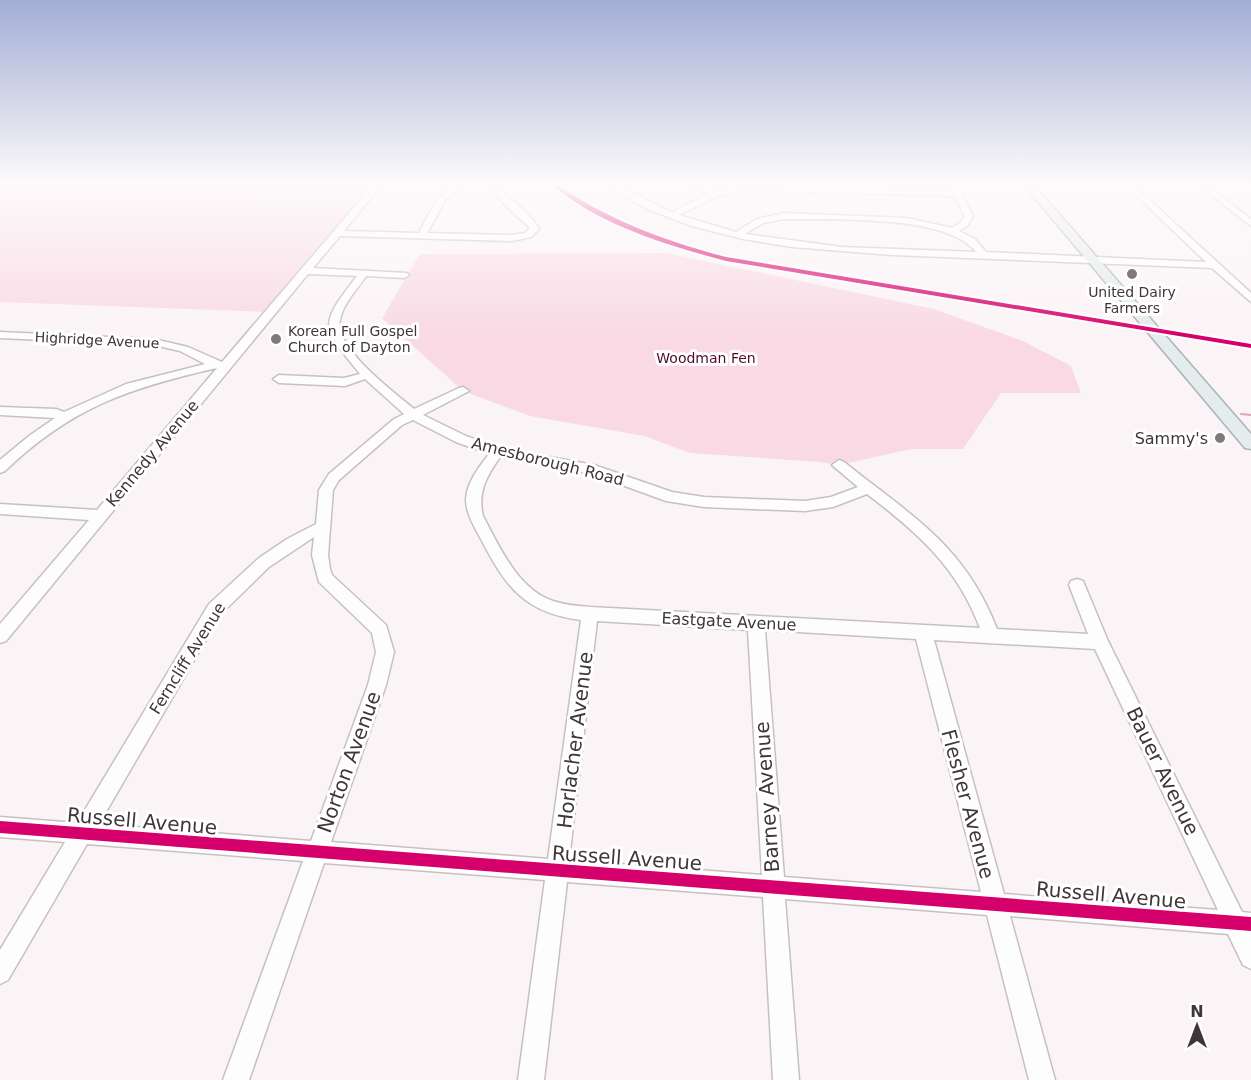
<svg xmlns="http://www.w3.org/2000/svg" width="1251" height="1080" font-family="'DejaVu Sans',sans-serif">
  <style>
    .green { fill: #f9dae4 }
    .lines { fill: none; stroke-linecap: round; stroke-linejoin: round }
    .stream { stroke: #dca5b8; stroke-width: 2 }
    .minor-casing { stroke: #c7c0c2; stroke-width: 3 }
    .major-casing { stroke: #a9b4b7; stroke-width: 3 }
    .minor { fill: #fefdfe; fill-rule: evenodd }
    .major { fill: #e4eced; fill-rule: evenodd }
    .cycleway-casing { stroke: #fff; stroke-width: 4 }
    .cycleway { fill: #d6006c; fill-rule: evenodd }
    .poi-dot { fill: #80787a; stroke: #fff; stroke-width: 2 }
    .labels { text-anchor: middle; stroke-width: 6; stroke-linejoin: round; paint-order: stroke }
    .far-poi-label { font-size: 14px; fill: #3e3638; stroke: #fff }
    .far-street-label { font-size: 14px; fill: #3e3638; stroke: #fff }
    .far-park-label { font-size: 14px; fill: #500b2c; stroke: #fff }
    .poi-label { font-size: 16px; fill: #3e3638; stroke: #fff; text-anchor: end }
    .street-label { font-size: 16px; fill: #3e3638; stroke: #fff }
    .near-street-label { font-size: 20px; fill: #3e3638; stroke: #fff }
  </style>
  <rect width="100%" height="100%" fill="#fbf4f6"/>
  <g class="green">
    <polygon points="0,184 378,184 270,312 0,302"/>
    <polygon points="666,253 934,309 1023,341 1071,366 1081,393 1001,393 963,449 911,449 839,465 820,462 690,453 644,436 530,416 463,391 382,318 420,254"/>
  </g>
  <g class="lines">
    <polyline class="stream" points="1241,414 1251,415"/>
    <g class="minor-casing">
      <g id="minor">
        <path d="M374,184h8l-38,47 75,2c11,-22 23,-51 51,-49l-24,15 -19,34 85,2 13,-2 5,-5 -24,-22 -19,-22h8c10,10 40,35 44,45l-8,8 -19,4 -172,-5 -27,32 94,5 2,2 -5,3 -38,-2c-9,14 -23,27 -26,44 -6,28 54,72 74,89l45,-21 4,-1 6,4 -46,24 43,21 33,12 95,17 78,27 32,5 101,4 26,-4 27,-10 -26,-22 7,-5 5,2c67,54 120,82 153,167l91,5 -19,-49 2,-4 6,-2 6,2 25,60 134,271 9,1v56l-8,-4 -15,-31 -218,-18 45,164h-26l-42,-165 -202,-16 14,181h-26l-10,-183 -196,-15 -23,198h-26l27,-200 -221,-17 -75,217h-26l80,-219 -216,-17 -79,136 -8,4v-34l65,-108 -65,-5v-20l77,6 132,-219 50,-46 28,-19 29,-15 3,-34 10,-16 65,-55 10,-5 -39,-35 -20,7 -66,-3 -6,-4 6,-4 65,3 16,-4c-39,-49 -42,-47 -3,-98l-49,-2 -302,367 -6,2v-19l89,-104 -89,-6v-10l97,6 120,-142c-88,20 -145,39 -212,103l-5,2v-13l29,-24 26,-18 -55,-3v-8l56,2 8,3 62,-28 79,-20 -25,-13 -26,-6 -154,-7v-6l154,7 34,8 34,15zM413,420l43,22 33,12c-10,13 -22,28 -23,45 0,15 9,29 16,42 25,48 44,72 99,79l-33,239 -217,-17 55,-157 8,-33 -8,-27 -54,-50 -2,-6 -2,-14 5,-65 6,-10 63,-55zM500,457l92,17 74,27 38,6 101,4 28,-4 34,-13c51,39 90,73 113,134l-390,-21c-12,-1 -25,-2 -37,-6 -35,-11 -54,-55 -70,-85 -6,-24 4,-40 17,-59zM314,537l-2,18 7,27 53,51 4,19 -8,33 -57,156 -212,-17 122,-210 48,-47zM597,621l151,9 14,245 -193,-15zM765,630l151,9 65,253 -197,-15zM934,640l161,9 123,261 -214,-16z"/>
        <path d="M605,184c17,-1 48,21 67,28l36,-18 -23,-10h10l21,7 26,-5 210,5 -3,-5 4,-2 4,2 16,30 -6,10 -8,5 16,8 11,13 220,10 -82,-78h8l119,109v9l-39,-34 -320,-13 -100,-8 -49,-8 -51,-13 -45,-17zM742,190l212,6 11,20 -4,6 -9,6 -45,-10 -123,-5 -27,6 -21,13 -57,-17 39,-19zM784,219c47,1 163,-5 192,33l-134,-5 -97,-13 18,-11z"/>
        <polygon points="1197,184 1205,184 1251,219 1251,226"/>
      </g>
    </g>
    <g class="major-casing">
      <polygon id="major" points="1023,184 1033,184 1251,434 1251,449 1245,448"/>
    </g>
    <use href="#minor" class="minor"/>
    <use href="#major" class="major"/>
    <g class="cycleway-casing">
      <g id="cycleway">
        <path d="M551,184h5c52,36 109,57 170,73l525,87v4l-525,-87c-60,-16 -127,-36 -175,-77z"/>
        <polygon points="0,821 1251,917 1251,931 0,833"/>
      </g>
    </g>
    <use href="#cycleway" class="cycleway"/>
  </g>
  <linearGradient id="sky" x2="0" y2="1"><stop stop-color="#a3aed5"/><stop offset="0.55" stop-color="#fdfafb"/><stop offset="1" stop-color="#fdfafb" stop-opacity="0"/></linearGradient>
  <rect width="1251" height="335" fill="url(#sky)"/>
  <g class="poi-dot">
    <circle cx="1132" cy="274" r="6"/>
    <circle cx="276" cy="339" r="6"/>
    <circle cx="1220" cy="438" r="6"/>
  </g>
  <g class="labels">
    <g class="far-poi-label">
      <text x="1132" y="297">United Dairy<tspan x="1132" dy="16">Farmers</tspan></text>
      <text x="288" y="336" text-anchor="start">Korean Full Gospel<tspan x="288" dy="16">Church of Dayton</tspan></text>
    </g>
    <g class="far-street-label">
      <text transform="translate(97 340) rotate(3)" y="5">Highridge Avenue</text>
    </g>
    <g class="far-park-label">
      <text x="706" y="363">Woodman Fen</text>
    </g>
    <g class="poi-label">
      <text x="1208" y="444">Sammy's</text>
    </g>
    <g class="street-label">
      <text transform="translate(152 453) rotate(-50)" y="6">Kennedy Avenue</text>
      <text transform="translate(548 461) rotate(14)" y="6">Amesborough Road</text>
      <text transform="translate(729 621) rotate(3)" y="6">Eastgate Avenue</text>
      <text transform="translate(187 658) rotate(-58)" y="6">Ferncliff Avenue</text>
    </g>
    <g class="near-street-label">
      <text transform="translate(575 740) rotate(-83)" y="7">Horlacher Avenue</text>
      <text transform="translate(349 762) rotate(-70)" y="7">Norton Avenue</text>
      <text transform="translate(1163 771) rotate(64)" y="7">Bauer Avenue</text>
      <text transform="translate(767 797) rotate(-94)" y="7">Barney Avenue</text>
      <text transform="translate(968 804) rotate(75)" y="7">Flesher Avenue</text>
      <text transform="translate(142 821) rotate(5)" y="7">Russell Avenue</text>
      <text transform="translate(627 858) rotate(4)" y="7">Russell Avenue</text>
      <text transform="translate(1111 895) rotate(5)" y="7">Russell Avenue</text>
    </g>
  </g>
  <g transform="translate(1197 1026)" stroke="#ffffff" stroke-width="4.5" paint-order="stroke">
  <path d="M0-4.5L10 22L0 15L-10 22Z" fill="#3e3638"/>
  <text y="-9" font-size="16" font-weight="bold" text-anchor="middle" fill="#3e3638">N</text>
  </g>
</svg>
